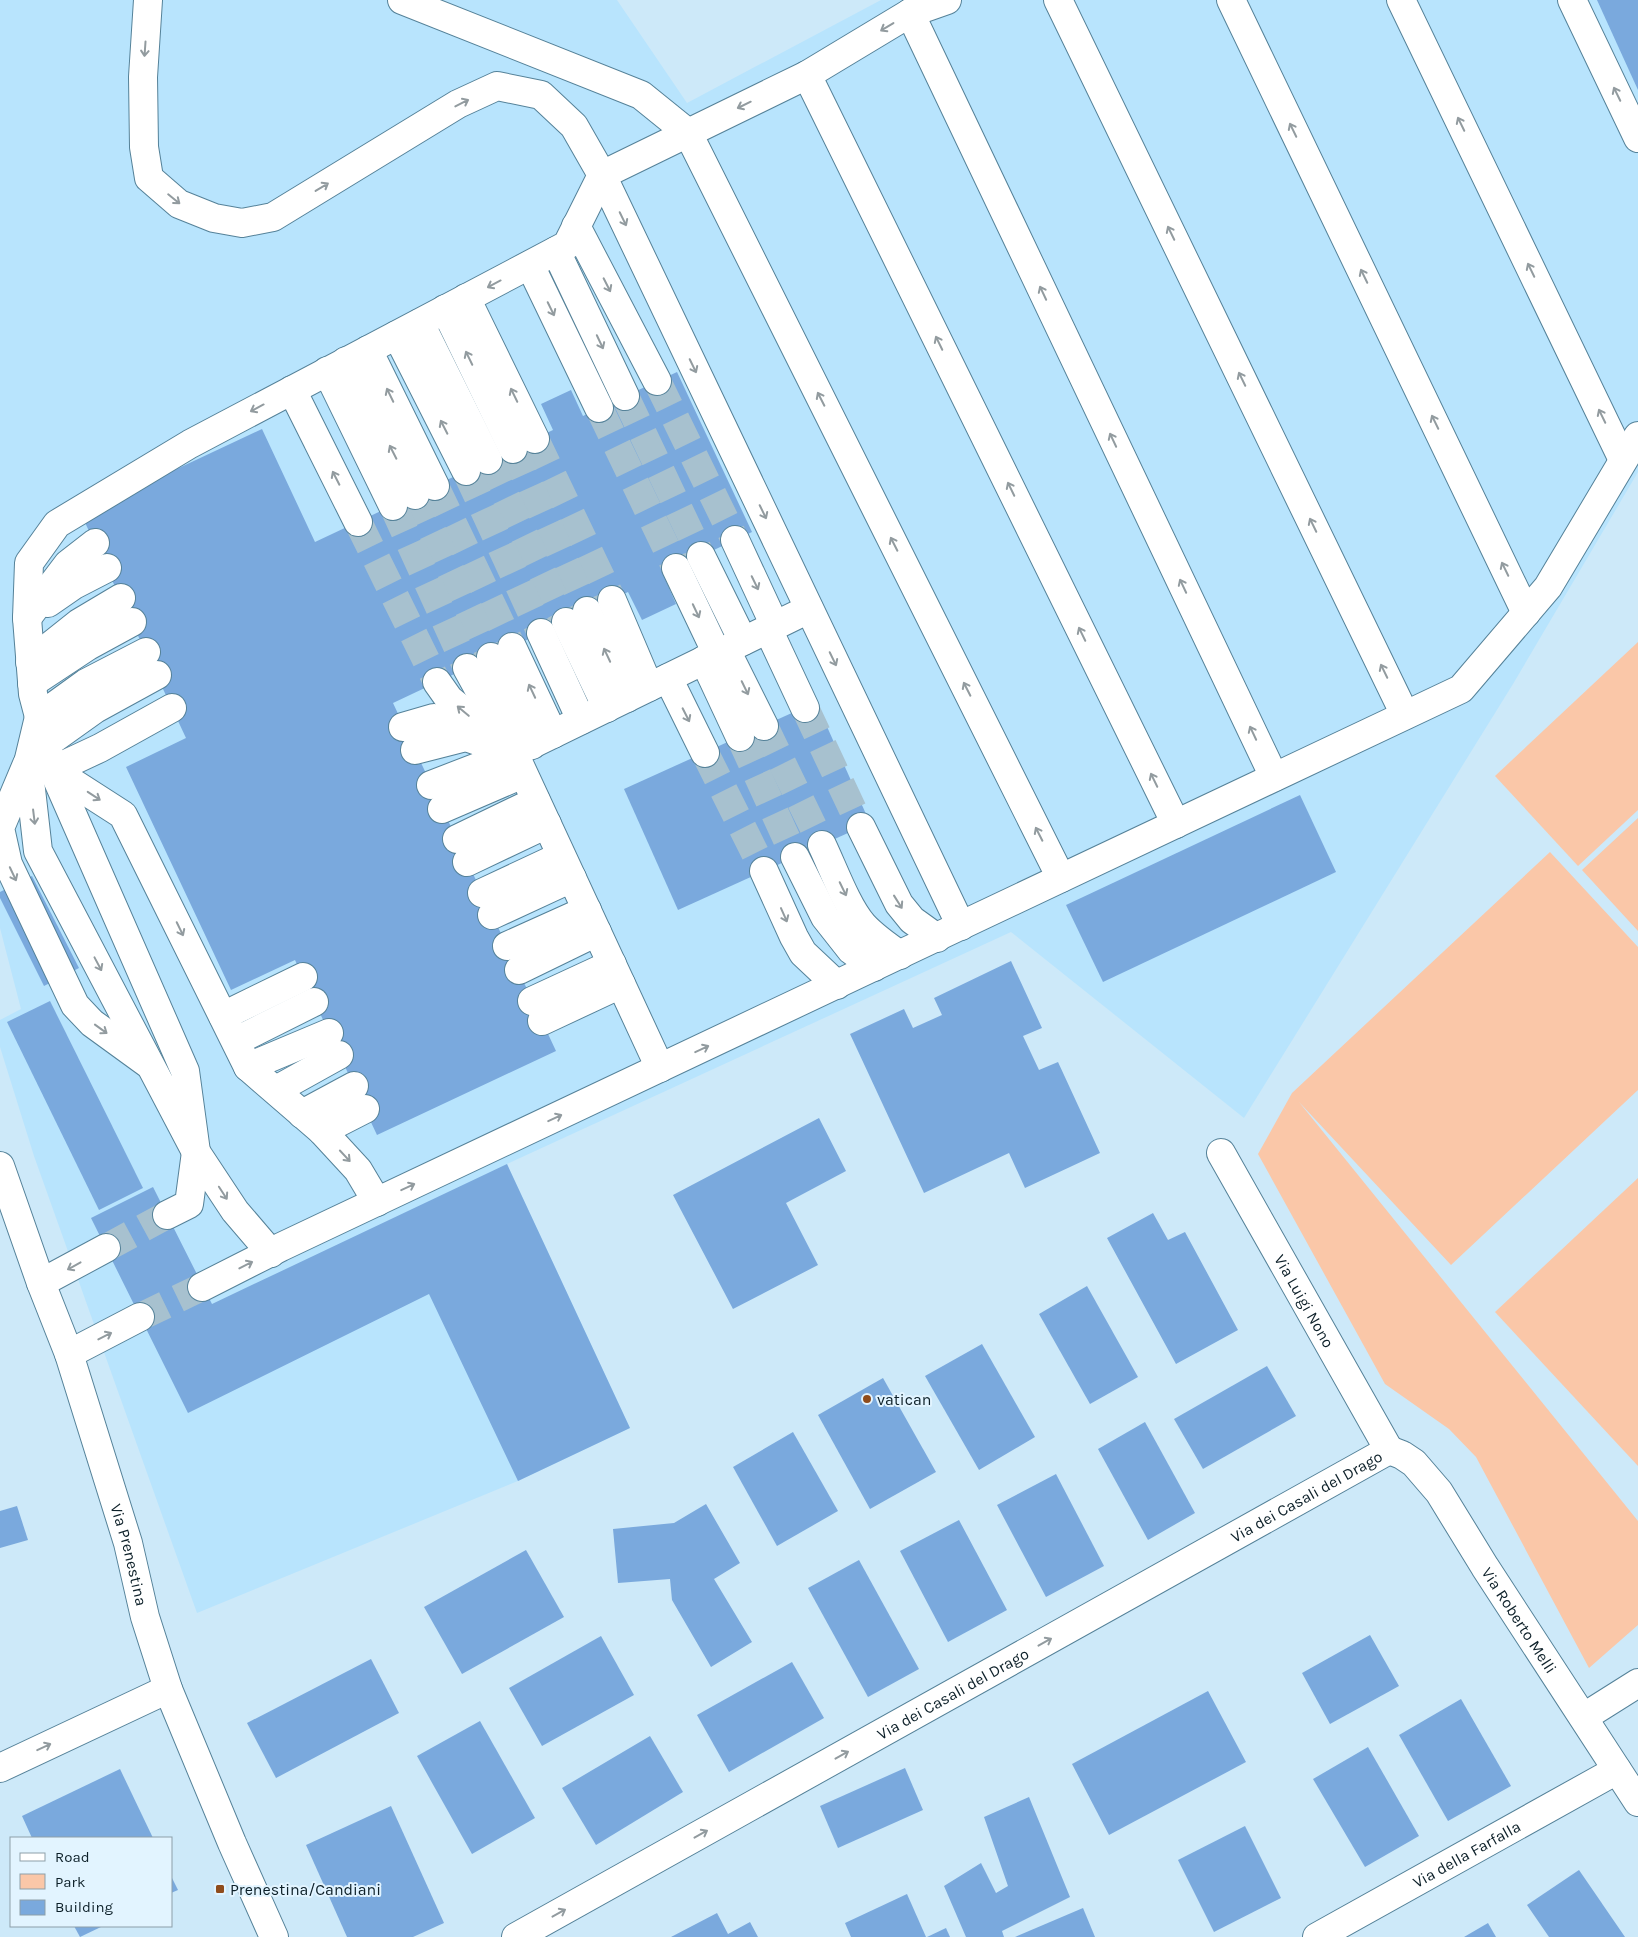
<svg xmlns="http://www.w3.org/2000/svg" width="1638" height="1937" font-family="Karla,sans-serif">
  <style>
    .built { fill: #b8e4fd }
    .green { fill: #fac7a8 }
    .building { fill: #7aa9dd }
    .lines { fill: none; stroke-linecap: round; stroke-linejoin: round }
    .minor-tunnel { stroke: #a7c1cf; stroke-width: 28; stroke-dasharray: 28 14; stroke-linecap: butt }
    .minor-casing { stroke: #558299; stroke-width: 30 }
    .minor { stroke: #fff; stroke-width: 28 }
    .oneway { stroke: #929b9f }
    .poi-dot { fill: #8f4c1c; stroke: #e2f4ff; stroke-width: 2 }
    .labels { text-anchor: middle; stroke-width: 4; stroke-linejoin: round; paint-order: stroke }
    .street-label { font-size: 16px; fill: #0d2029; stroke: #e2f4ff }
    .poi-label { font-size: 16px; fill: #0d2029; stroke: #e2f4ff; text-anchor: start }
  </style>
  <rect width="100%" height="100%" fill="#cde9f9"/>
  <polygon class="built" points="0,0 617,0 687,103 881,0 1638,0 1638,472 1513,684 1244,1118 1011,932 507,1164 630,1428 518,1481 197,1613 34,1156 0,1047 0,1020 21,1009 0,928"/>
  <g class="green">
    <polygon points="1638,642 1638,810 1578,866 1495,776"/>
    <polygon points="1638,818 1638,931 1582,870"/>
    <polygon points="1550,852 1638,947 1638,1090 1451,1265 1299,1102 1638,1521 1638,1625 1589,1668 1476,1457 1449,1429 1385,1384 1258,1154 1292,1093"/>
    <polygon points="1638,1178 1638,1466 1495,1312"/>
  </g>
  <g class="building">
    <polygon points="1597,0 1638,0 1638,90"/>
    <polygon points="677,372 752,532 663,574 676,604 642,620 628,592 393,703 556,1051 377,1135 295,960 231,990 126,767 186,738 81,514 262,429 315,542 553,430 541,404 571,390 583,416"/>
    <polygon points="816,702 870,823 678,910 624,789"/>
    <polygon points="1300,795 1336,872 1103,982 1066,905"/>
    <polygon points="32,876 79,968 44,986 0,898 0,892"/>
    <polygon points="1011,961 1042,1028 1023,1036 1039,1070 1058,1062 1100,1153 1025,1188 1009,1153 924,1193 850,1034 904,1009 913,1028 942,1015 934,998"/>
    <polygon points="50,1001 143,1188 99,1210 7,1022"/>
    <polygon points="819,1118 846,1171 786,1203 818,1265 733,1309 673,1195"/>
    <polygon points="507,1164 630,1428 518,1481 429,1294 188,1413 91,1218 153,1187 212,1304"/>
    <polygon points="1153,1213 1168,1240 1185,1232 1238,1330 1176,1364 1107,1238"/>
    <polygon points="1087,1286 1138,1377 1090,1404 1039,1314"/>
    <polygon points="982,1344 1035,1437 979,1470 925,1376"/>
    <polygon points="1267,1366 1296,1416 1203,1469 1174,1419"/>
    <polygon points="883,1378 936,1472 870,1509 818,1415"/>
    <polygon points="1145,1422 1195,1513 1148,1540 1098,1449"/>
    <polygon points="793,1432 838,1511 777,1546 733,1467"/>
    <polygon points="1056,1474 1104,1566 1046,1597 997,1505"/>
    <polygon points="706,1504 740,1563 714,1579 752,1642 711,1667 672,1600 670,1579 618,1583 613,1529 674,1523"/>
    <polygon points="17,1506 28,1540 0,1548 0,1511"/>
    <polygon points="959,1520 1007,1610 948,1642 900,1551"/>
    <polygon points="526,1550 564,1617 462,1674 424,1607"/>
    <polygon points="859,1560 919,1669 868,1697 808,1588"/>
    <polygon points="1370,1635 1399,1686 1330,1724 1302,1673"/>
    <polygon points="601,1636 634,1695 542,1746 509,1688"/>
    <polygon points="371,1659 399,1713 276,1778 247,1723"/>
    <polygon points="792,1662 824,1718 729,1772 697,1715"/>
    <polygon points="1208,1691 1246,1762 1109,1835 1072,1764"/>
    <polygon points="1461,1699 1511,1786 1448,1821 1399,1735"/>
    <polygon points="480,1721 535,1818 472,1854 417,1756"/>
    <polygon points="650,1736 683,1792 596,1845 562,1788"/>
    <polygon points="1368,1747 1419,1836 1365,1867 1313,1779"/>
    <polygon points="905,1768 923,1810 838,1848 820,1806"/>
    <polygon points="120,1769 153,1838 32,1838 22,1816"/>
    <polygon points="1029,1797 1070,1897 1002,1931 1004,1937 966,1937 944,1886 981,1863 996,1893 1008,1886 984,1817"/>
    <polygon points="391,1806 444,1923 413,1937 347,1937 306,1845"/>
    <polygon points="1245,1826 1281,1898 1214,1932 1178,1860"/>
    <polygon points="1579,1870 1625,1937 1549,1937 1527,1905"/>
    <polygon points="171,1876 178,1890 171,1893"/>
    <polygon points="907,1894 926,1937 851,1937 845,1923"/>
    <polygon points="1083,1908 1095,1937 1015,1937"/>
    <polygon points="717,1913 728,1934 750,1922 758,1937 671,1937"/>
    <polygon points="1488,1923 1496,1937 1464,1937"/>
    <polygon points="74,1926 103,1926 80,1937"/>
    <polygon points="946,1928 950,1937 927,1937"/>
  </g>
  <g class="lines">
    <g class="minor-tunnel">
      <polyline points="657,381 735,540"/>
      <polyline points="625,396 701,556"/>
      <polyline points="599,408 676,568"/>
      <polyline points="535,439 612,600"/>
      <polyline points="513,449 587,611"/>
      <polyline points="488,460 566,622"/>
      <polyline points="466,471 541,633"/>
      <polyline points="435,486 512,647"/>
      <polyline points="415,495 491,657"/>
      <polyline points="393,506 467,668"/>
      <polyline points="358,522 437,682"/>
      <polyline points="805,708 861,827"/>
      <polyline points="764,726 822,845"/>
      <polyline points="740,737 795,857"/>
      <polyline points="705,753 764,871"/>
      <polyline points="106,1248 167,1215"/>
      <polyline points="140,1317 202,1287"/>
    </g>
    <g class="minor-casing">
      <g id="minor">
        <polyline points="148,0 143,77 144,147 149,178 179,204 214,218 242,223 273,217 458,104 497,86 541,95 574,126 602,175 961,926"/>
        <polyline points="402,0 641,95 688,133 1061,878"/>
        <polyline points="1058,0 1405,715"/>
        <polyline points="1231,0 1526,613"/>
        <polyline points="1401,0 1623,460"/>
        <polyline points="1572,0 1638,138"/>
        <polyline points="910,13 1274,777"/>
        <polyline points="807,75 1176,824"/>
        <polyline points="576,226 657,381"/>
        <polyline points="556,251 625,396"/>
        <polyline points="530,265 599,408"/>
        <polyline points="466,298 535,439"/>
        <polyline points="445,309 513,449"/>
        <polyline points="420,323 488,460"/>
        <polyline points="397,335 466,471"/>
        <polyline points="368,350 435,486"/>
        <polyline points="346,361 415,495"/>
        <polyline points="327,371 393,506"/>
        <polyline points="292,390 358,522"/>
        <polyline points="735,540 775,626"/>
        <polyline points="701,556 743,641"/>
        <polyline points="676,568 717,654"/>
        <polyline points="612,600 649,687"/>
        <polyline points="48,603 74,585 107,568"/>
        <polyline points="587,611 627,698"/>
        <polyline points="27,618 68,564 95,543"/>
        <polyline points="566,622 607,708"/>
        <polyline points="768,629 805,708"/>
        <polyline points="541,633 581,720"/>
        <polyline points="512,647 553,734"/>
        <polyline points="726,650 764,726"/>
        <polyline points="146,652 86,683 39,717 28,763 38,851 196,1152 235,1211 271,1253"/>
        <polyline points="491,657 532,745"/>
        <polyline points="704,660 740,737"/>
        <polyline points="30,662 79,623 121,598"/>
        <polyline points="467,668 506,739"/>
        <polyline points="668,678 705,753"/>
        <polyline points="437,682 449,699 514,753"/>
        <polyline points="32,683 88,646 132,622"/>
        <polyline points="403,727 434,718 466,737"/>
        <polyline points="46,744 95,709 157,675"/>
        <polyline points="415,750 466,737 501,749"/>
        <polyline points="27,764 0,828 8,864 75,1005 92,1023 147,1063"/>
        <polyline points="53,770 123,815 248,1067 322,1131 358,1170 377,1202"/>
        <polyline points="53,770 100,748 172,708"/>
        <polyline points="431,785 514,753"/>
        <polyline points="442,809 523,774"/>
        <polyline points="861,827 899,904 912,920 937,938"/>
        <polyline points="457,839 536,801"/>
        <path d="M822,845c11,23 25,62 41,80 11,12 24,21 37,30"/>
        <polyline points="795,857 825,917 851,950 874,967"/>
        <polyline points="467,862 547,824"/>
        <polyline points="764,871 794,937 803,953 837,985"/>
        <polyline points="482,893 561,856"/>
        <polyline points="492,915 572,878"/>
        <polyline points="507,946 587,910"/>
        <polyline points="519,970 597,932"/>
        <polyline points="532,1001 612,964"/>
        <polyline points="223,1016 303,977"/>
        <polyline points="542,1021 621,984"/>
        <polyline points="236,1041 314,1002"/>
        <polyline points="248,1067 329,1033"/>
        <polyline points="660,1068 514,753 809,609"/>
        <polyline points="276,1090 339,1055"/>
        <polyline points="302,1114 354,1086"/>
        <polyline points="322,1131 365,1109"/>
        <path id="s1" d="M1221,1153l168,297"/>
        <path id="s2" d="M0,1166l41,117 28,71 59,189 17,74 23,72 64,154 42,94"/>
        <polyline points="167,1215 189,1204 196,1152 185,1071 53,770 33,694 27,618 29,563 57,524 190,444 567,245 602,175 807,75 910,13 947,0"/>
        <polyline points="41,1283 106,1248"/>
        <polyline points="202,1287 281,1247 1461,689 1548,587 1638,436"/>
        <polyline points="69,1354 140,1317"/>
        <path id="s3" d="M1389,1450l13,5 12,8 25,29 46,75 153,235"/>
        <polyline points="1584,1717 1638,1683"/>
        <polyline points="0,1768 168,1689"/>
        <path id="s4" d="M516,1937l873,-487"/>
        <path id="s5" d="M1317,1937l300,-167"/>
      </g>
    </g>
    <use href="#minor" class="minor"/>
  </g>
  <defs><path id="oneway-shaft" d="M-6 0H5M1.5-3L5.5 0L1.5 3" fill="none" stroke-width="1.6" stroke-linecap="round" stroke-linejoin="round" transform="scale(1.25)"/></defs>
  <g class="oneway">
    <use href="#oneway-shaft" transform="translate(887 27) rotate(149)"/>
    <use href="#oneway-shaft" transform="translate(145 49) rotate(94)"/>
    <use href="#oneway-shaft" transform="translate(1617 94) rotate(-116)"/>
    <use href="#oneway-shaft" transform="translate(462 103) rotate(-27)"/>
    <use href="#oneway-shaft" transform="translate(744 105) rotate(154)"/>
    <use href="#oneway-shaft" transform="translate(1461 124) rotate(-116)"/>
    <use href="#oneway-shaft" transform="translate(1293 130) rotate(-116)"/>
    <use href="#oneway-shaft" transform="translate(322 187) rotate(-31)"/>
    <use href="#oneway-shaft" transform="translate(174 199) rotate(39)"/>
    <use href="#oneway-shaft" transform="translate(623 219) rotate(64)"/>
    <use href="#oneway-shaft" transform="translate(1171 233) rotate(-116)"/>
    <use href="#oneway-shaft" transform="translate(1531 270) rotate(-116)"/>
    <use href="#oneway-shaft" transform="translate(1364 276) rotate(-116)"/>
    <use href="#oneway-shaft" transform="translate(494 284) rotate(152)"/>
    <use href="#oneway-shaft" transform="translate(607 285) rotate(63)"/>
    <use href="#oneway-shaft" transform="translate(1043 293) rotate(-115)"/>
    <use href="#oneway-shaft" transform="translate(551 309) rotate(64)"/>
    <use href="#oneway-shaft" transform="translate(600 342) rotate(65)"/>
    <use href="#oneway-shaft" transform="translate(939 343) rotate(-116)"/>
    <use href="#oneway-shaft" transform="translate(469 358) rotate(-116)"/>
    <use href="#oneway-shaft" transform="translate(693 366) rotate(64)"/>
    <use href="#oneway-shaft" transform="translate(1242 379) rotate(-116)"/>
    <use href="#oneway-shaft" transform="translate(390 395) rotate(-116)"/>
    <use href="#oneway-shaft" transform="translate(514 395) rotate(-116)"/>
    <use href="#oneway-shaft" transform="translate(821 399) rotate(-117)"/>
    <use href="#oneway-shaft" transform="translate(257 408) rotate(152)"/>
    <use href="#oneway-shaft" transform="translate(1602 416) rotate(-116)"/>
    <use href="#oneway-shaft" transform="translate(1435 422) rotate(-116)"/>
    <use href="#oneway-shaft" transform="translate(444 427) rotate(-117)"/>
    <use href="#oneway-shaft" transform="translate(1113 440) rotate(-115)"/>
    <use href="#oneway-shaft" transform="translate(393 452) rotate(-117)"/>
    <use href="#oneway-shaft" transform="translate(336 478) rotate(-117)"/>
    <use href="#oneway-shaft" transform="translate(1011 489) rotate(-116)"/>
    <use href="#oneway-shaft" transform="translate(763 512) rotate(64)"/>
    <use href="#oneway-shaft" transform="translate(1313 525) rotate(-116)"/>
    <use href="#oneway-shaft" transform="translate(894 544) rotate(-117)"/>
    <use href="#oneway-shaft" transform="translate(1505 569) rotate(-116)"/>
    <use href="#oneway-shaft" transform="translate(755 583) rotate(64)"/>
    <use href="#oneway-shaft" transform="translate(1183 586) rotate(-115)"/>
    <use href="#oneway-shaft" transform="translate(696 611) rotate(65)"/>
    <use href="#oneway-shaft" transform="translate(1082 634) rotate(-116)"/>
    <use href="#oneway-shaft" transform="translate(607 655) rotate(-115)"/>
    <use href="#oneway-shaft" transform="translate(833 659) rotate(64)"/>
    <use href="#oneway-shaft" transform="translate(1384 671) rotate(-116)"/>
    <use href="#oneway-shaft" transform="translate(745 688) rotate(64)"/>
    <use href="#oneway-shaft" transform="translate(967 689) rotate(-117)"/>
    <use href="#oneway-shaft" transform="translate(532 691) rotate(-115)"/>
    <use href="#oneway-shaft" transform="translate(463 711) rotate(-140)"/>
    <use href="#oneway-shaft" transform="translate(686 715) rotate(63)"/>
    <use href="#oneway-shaft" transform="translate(1253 733) rotate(-115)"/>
    <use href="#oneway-shaft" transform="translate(1154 780) rotate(-116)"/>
    <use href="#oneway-shaft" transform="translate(94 796) rotate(33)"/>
    <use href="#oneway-shaft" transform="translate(34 817) rotate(83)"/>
    <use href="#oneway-shaft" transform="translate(1039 834) rotate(-117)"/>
    <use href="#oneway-shaft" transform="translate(13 874) rotate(65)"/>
    <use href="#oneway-shaft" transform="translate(843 889) rotate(64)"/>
    <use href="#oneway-shaft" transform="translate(898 902) rotate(58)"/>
    <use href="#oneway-shaft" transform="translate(784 915) rotate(66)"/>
    <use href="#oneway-shaft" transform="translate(180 929) rotate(64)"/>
    <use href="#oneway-shaft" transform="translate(98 964) rotate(62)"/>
    <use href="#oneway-shaft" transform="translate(101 1029) rotate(36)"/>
    <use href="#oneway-shaft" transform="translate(702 1049) rotate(-25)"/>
    <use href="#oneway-shaft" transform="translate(555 1118) rotate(-25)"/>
    <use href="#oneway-shaft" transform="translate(345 1156) rotate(47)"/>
    <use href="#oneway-shaft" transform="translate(408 1187) rotate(-25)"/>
    <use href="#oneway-shaft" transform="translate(223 1193) rotate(57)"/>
    <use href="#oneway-shaft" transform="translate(246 1265) rotate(-27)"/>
    <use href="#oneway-shaft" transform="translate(74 1266) rotate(151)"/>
    <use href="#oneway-shaft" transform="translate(105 1336) rotate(-27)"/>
    <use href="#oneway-shaft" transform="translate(1045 1642) rotate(-29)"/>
    <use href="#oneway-shaft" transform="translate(44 1747) rotate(-25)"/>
    <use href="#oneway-shaft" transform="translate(842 1755) rotate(-29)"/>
    <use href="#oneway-shaft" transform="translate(701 1834) rotate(-29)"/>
    <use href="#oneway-shaft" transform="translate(559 1913) rotate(-29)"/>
  </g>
  <g class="poi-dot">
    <circle cx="867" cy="1399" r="5"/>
    <rect x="215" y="1884" width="10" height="10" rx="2.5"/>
  </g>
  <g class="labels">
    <g class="street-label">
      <text dy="6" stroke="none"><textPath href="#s1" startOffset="170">Via Luigi Nono</textPath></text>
      <text dy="6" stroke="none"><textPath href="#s4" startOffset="905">Via dei Casali del Drago</textPath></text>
      <text dy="6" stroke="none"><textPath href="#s2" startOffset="410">Via Prenestina</textPath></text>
      <text dy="6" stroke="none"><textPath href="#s3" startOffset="218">Via Roberto Melli</textPath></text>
      <text dy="6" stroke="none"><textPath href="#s4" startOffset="500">Via dei Casali del Drago</textPath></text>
      <text dy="6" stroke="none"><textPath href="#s5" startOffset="171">Via della Farfalla</textPath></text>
    </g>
    <g class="poi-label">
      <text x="877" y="1405">vatican</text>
      <text x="230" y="1895">Prenestina/Candiani</text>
    </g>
  </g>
  <rect x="10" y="1837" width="162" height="90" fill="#e2f4ff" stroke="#8d9fa9"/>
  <rect x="20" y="1853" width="25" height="8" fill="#ffffff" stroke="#8d9fa9"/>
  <text x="55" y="1862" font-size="15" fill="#0d2029">Road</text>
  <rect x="20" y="1874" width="25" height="15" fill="#fac7a8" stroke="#8d9fa9"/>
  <text x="55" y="1887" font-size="15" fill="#0d2029">Park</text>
  <rect x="20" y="1900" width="25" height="15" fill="#7aa9dd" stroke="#8d9fa9"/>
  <text x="55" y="1912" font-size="15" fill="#0d2029">Building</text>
</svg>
